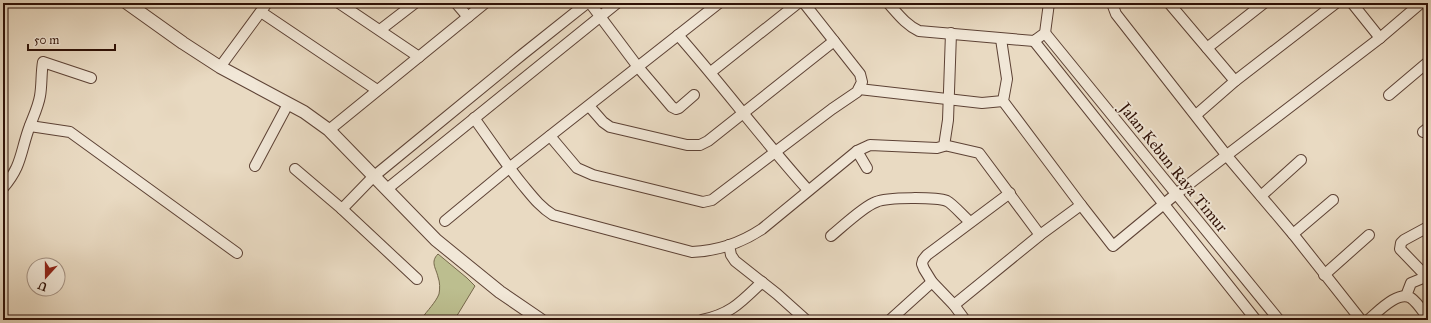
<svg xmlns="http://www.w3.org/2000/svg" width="1431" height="323" font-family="'IM FELL Great Primer',serif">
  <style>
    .green { fill: #bcbe8f; stroke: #75674a }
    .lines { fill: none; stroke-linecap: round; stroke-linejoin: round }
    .minor-casing { stroke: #5d4235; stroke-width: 12 }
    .tertiary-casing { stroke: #5d4235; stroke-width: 14 }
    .minor { stroke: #f1e7d7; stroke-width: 10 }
    .tertiary { stroke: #f1e7d7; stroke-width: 12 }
    .labels { text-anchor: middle; stroke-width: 4; stroke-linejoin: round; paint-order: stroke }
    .street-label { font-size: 16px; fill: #2e1006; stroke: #f1e7d7 }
  </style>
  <rect width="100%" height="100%" fill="#e9dac2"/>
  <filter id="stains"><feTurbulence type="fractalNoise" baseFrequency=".005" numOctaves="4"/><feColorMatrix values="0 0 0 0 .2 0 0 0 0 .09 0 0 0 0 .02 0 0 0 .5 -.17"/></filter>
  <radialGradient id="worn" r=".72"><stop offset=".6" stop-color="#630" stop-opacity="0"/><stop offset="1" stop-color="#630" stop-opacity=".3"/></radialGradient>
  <path class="green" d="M438,254l29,24 8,8 -17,28 -5,6h-36l5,-2c5,-7 14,-16 17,-24 1,-5 1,-12 -1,-17 -2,-9 -8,-15 0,-23z"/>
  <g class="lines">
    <g class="minor-casing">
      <g id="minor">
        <polyline points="339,3 419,57"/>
        <polyline points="456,3 468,17"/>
        <polyline points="590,3 638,67 672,107 676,109 679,108 694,95"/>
        <path d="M888,3c10,11 18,22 31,28l115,10 11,-8 4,-30"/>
        <polyline points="1113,3 1113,6 1116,14 1227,156 1293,234 1361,320"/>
        <polyline points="1169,3 1235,81"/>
        <polyline points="1352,3 1380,38"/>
        <polyline points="261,12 377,90"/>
        <polyline points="380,30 415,3"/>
        <polyline points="1045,33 1279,320"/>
        <path d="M678,35c45,51 85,105 130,155"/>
        <polyline points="1034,41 1256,320"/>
        <polyline points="1207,48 1264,3"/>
        <polyline points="220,67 267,3"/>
        <polyline points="711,72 798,3"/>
        <polyline points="859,89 982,103 1003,101"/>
        <polyline points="1389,95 1428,62"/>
        <polyline points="589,106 603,122 610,127 687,145 700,145 708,141 834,41"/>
        <polyline points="1196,115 1235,81 1336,3"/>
        <path d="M474,118c16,22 31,45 48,66 10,12 18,23 31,31l139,37c25,-1 49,-9 70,-23l95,-78 13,-6 67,3 7,-2 4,-26 3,-87"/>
        <polyline points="30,126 70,132 237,253"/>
        <polyline points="329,130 485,3"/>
        <polyline points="1423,132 1428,128"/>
        <polyline points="550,136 577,168 593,175 703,202 712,200 832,109 857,92 862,82 860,74 804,3"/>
        <polyline points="944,145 979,153 1040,235"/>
        <polyline points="857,151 867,168"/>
        <polyline points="255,166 288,104"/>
        <polyline points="295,169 342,209 373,177 523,54 587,3"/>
        <path d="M3,188c18,-21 17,-33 25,-57 4,-12 10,-23 12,-35 2,-11 1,-23 3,-34l48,16"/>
        <polyline points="387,189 617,3"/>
        <polyline points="1261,196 1301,160"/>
        <polyline points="1081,205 1113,246 1176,194 1380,38 1421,3"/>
        <polyline points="342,209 417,279"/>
        <polyline points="445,221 509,168 719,3"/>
        <polyline points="1293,234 1333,200"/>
        <path d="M831,236c11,-9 33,-30 45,-34 11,-5 60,-5 71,-1 6,3 17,16 23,21"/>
        <polyline points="729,245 731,255 735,261 777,294 806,320"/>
        <polyline points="1324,275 1369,235"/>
        <polyline points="1426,276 1400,249 1401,243 1404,240 1428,227"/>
        <polyline points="1406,296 1411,283 1428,276"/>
        <polyline points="954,305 1040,235 1081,205 1003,101 1007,79 1001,39"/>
        <path d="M702,320c29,-6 39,-18 60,-38"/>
        <polyline points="890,320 932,282"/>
        <polyline points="965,320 954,305 932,282 924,269 922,264 923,260 927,255 1010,193"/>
        <path d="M1368,320c10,-8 30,-30 43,-22 7,5 12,14 17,20"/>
      </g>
    </g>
    <g class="tertiary-casing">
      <polyline id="tertiary" points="127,3 183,43 220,67 304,112 329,130 436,240 500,292 541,320"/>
    </g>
    <use href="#minor" class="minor"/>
    <use href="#tertiary" class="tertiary"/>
  </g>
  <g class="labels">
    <g class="street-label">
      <text transform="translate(1174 167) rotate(51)" y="6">Jalan Kebun Raya Timur</text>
    </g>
  </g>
  <rect width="1431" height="323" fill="none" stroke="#e9dac2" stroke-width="16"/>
  <rect x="4" y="4" width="1423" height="315" fill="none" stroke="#2e1006" stroke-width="2"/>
  <rect x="8" y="8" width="1415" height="307" fill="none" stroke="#2e1006"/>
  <g transform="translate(46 277) rotate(201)"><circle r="19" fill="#f1e7d7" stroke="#a39183"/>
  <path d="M0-3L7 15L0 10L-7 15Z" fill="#8f2418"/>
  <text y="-6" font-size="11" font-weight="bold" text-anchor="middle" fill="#2e1006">U</text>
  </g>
  <path d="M28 44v6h87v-6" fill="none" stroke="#2e1006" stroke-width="2"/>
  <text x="34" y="44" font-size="12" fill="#2e1006" stroke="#f1e7d7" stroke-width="3" paint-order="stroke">50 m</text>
  <rect width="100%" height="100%" filter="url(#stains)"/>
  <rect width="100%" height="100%" fill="url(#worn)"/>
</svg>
